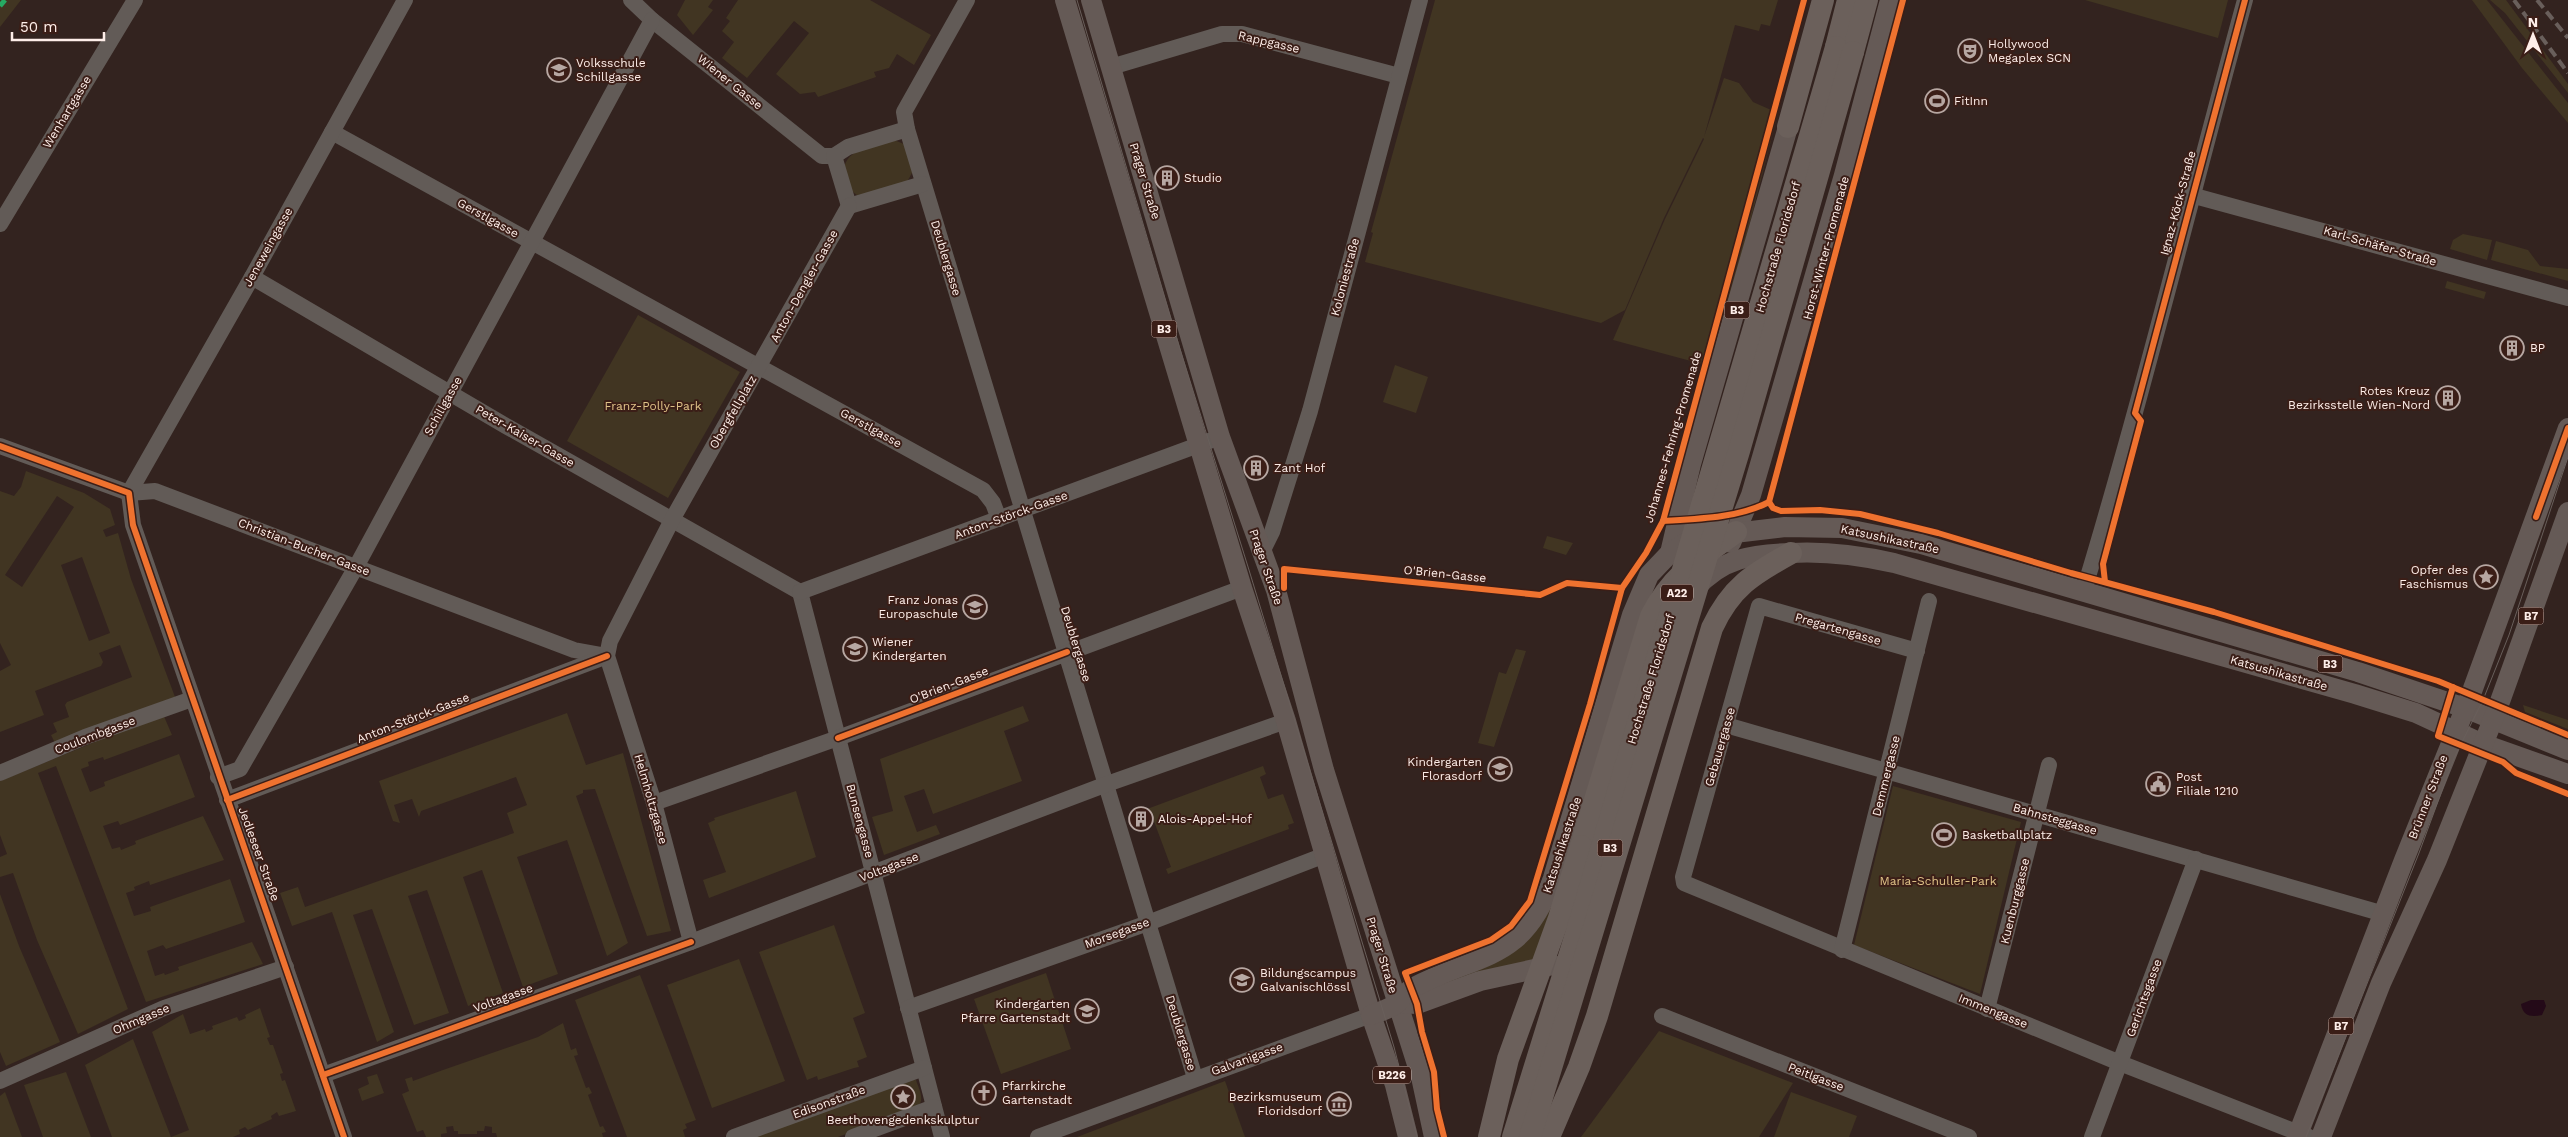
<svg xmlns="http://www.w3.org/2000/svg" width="2568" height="1137" font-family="'Work Sans',sans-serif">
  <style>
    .green { fill: #413522; fill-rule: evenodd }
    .water { fill: #240a18 }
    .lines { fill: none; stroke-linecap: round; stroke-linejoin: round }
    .minor { stroke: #625b57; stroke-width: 16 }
    .major { stroke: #655a56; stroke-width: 20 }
    .highway { stroke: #6b605b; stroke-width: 22 }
    .tram { stroke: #695f5b; stroke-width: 1 }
    .rail { stroke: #695f5b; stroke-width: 4; stroke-dasharray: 10 5; stroke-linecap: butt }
    .highway-bridge { stroke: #6b605b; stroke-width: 22 }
    .quiet { stroke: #26ab63; stroke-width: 5; stroke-dasharray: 10 5; stroke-linecap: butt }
    .cycleway-casing { stroke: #3b1e17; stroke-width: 9 }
    .cycleway { stroke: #ef722f; stroke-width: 6 }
    .labels { text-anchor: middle; stroke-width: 4; stroke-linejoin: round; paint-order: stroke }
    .shield { fill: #3b1e17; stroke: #c4b0aa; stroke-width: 1 }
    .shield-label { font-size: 11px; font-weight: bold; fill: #feeee9 }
    .street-label { font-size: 12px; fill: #feeee9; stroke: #3b1e17 }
    .poi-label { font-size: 12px; fill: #feeee9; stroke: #3b1e17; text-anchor: start }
    .park-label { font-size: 12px; fill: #dfc288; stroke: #3b1e17 }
  </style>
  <rect width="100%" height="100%" fill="#33231f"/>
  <g class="green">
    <polygon points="0,0 21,0 0,27"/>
    <polygon points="685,0 713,0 708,7 713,10 693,35 677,15"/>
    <polygon points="738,0 870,0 931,35 914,65 897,54 889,68 874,72 876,77 818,97 815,92 800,94 776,74 809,33 794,21 747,78 722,58 734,42 722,31 730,21 726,18"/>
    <polygon points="1435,0 1778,0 1770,26 1761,24 1759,31 1735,25 1704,137 1724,78 1739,83 1753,102 1778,113 1713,367 1613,340 1665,219 1704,139 1703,138 1664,218 1625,310 1601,323 1365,262 1373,233 1371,232"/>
    <polygon points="2085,0 2228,0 2218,38"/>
    <polygon points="2472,0 2487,0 2568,103 2568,123 2522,68"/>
    <polygon points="2490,0 2506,0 2568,84 2568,93 2505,13"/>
    <path d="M894,140l10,4 9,27 -6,11 -37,12 -13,1c-8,-5 -10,-10 -12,-20 -6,-26 31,-29 49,-35z"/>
    <polygon points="2463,234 2492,240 2487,260 2450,249 2453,240"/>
    <polygon points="2496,241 2528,250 2540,266 2568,269 2568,281 2491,260"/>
    <polygon points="2447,281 2486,292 2484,299 2445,288"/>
    <polygon points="638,315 740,372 668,498 567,441"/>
    <polygon points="1395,365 1428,377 1416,413 1383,402"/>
    <path d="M26,471l58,22 26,16 5,16 -12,5 3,7 12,-4 13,46 44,118 -120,46 -4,-8 6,-3 -4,-9 16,-6 -4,-12 2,-3 65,-25 -12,-32 -21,8 4,9 -2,4 -66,25 9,24 -44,17v-61l11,-6 -11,-22v-152l14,5 7,-9zM57,496l17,11 -52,80 -17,-12zM82,557l28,76 -21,8 -28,-76z"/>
    <polygon points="1547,536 1573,543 1566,555 1543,548"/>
    <polygon points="1516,649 1526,651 1494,747 1478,743 1499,672 1506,674"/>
    <polygon points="2523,705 2568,720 2568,729 2525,712"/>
    <polygon points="1023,706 1029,721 1004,731 1022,781 933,814 924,789 904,796 917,832 936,825 940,834 884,855 872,817 893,811 880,759"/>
    <polygon points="567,713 586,765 623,753 671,931 647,936 595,789 583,790 583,793 576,796 628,943 607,956 567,840 517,857 558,974 523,987 482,870 463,877 503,993 468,1006 427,890 408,896 449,1013 414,1025 372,909 353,915 394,1032 377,1042 332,912 292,926 280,893 298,887 305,907 514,833 507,813 527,805 516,777 421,811 419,817 412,799 394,805 400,823 393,821 379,781"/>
    <polygon points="163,714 172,735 104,760 103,757 88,762 89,766 81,769 90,792 105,786 104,782 179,754 195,797 120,825 118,821 103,826 112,849 120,847 121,850 136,844 135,841 203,816 224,860 150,885 149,881 134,887 135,890 126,893 134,916 151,911 150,907 230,879 245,922 166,949 163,945 147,951 155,976 164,973 165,975 179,970 178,967 252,942 263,964 146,1002 56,766 38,773 128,1009 78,1034 37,940 13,873 0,877 0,857 7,854 0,835 0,781"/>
    <polygon points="1263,766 1266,774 1260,777 1268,799 1283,794 1294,823 1288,825 1289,829 1168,874 1166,869 1171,867 1152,816 1149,817 1147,809"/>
    <polygon points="1893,786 2021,822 1980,994 1854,945"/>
    <polygon points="796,791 816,857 709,898 703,880 726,872 708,823 715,820 714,818"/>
    <polygon points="0,894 19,946 60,1042 6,1066 0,1052"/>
    <polygon points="1553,903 1532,964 1424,995"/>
    <polygon points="834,925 865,1013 853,1018 867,1057 857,1061 859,1067 854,1068 818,1080 817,1076 807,1080 759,952"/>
    <polygon points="739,959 785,1081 712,1108 667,985"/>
    <polygon points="1046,973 1071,1049 1001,1074 974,999"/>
    <polygon points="640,975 696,1120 685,1124 687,1128 683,1130 685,1137 627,1137 575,1000"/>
    <polygon points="260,1008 270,1037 267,1038 270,1045 273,1045 283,1073 280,1074 282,1081 285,1080 296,1111 279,1116 277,1112 271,1116 272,1119 248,1130 245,1127 239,1130 240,1134 233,1137 112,1137 85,1065 133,1039 171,1137 189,1130 152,1032 183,1014 190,1034 205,1029 206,1032 213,1029 212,1026 237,1017 239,1021 246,1018 245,1015"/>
    <polygon points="563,1023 571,1050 576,1048 578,1055 574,1056 586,1088 589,1087 592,1093 588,1095 600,1127 603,1126 606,1132 602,1133 603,1137 497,1137 496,1133 492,1133 492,1127 485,1126 484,1131 477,1131 477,1134 458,1134 458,1131 454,1131 453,1126 446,1127 447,1133 441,1134 441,1137 426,1137 423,1130 417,1132 402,1094 409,1091 405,1079 412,1077 413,1081 443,1070 538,1037"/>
    <polygon points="1659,1031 1793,1083 1759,1137 1581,1137"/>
    <polygon points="66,1072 91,1137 43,1137 24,1085"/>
    <polygon points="377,1074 384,1093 362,1101 358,1089 369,1084 367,1077"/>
    <path d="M910,1078l6,2c3,10 9,18 2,27l-80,30h-92z"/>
    <polygon points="1225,1081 1245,1137 1077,1137"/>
    <polygon points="5,1092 22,1137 0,1137 0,1096"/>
    <polygon points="1791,1092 1857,1116 1849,1137 1774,1137"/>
  </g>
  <path class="water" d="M2531,1000h13l2,6 -4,9c-10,2 -19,2 -21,-11z"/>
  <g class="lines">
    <g class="minor">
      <polyline points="631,0 652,20 822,156 834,156 848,147 907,129"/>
      <polyline points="967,0 904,112 907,129 1195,1078"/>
      <polyline points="1111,67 1222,34 1242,34 1399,76"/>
      <polyline points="332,132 983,490 993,503 999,519"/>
      <polyline points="834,156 849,206"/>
      <polyline points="2191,195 2568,298"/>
      <polyline points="849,206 923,184"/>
      <polyline points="0,224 135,0"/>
      <polyline points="252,277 506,426 800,592"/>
      <polyline points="0,446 129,493 155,491 574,650 607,656"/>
      <polyline points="129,493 133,525 344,1137"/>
      <polyline points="129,493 252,277 405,0"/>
      <polyline points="1262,552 1272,532 1310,411 1420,0"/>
      <path d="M2084,590c59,-195 107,-393 161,-590"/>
      <polyline points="800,592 942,1137"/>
      <polyline points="800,592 1220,437"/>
      <polyline points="1917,651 1759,606 1683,877 1684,883 2120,1063 2309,1137"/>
      <polyline points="1726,725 2384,914"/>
      <polyline points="0,773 85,737 192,699"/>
      <polyline points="218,777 240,769 356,567 652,20"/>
      <polyline points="227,800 607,656"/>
      <polyline points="654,803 838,738 1242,588"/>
      <polyline points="691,942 654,803 607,656 610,641 673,518 849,206"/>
      <polyline points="1842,950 1929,601"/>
      <polyline points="908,1008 1148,923 1325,855"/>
      <polyline points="1987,1009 2049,765"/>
      <polyline points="1662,1016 1969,1137"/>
      <polyline points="323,1075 691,942 1107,784 1286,721"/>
      <polyline points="0,1081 164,1008 286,967"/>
      <polyline points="734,1137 924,1068"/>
      <polyline points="853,1137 934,1107"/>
      <polyline points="1038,1137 1371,1015"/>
      <polyline points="2092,1137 2196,859"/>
    </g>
    <g class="major">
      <polyline points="1065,0 1242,588 1286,721 1371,1015 1395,1085 1408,1137"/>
      <polyline points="1091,0 1220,437 1276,590 1324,770 1421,1077 1434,1137"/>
      <polyline points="1731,543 1751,495 1844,175 1890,0"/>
      <polyline points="1670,553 1691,464 1788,127"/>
      <path d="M1695,589c27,-31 57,-35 96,-36 36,-2 67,2 103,10l461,131 61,19 67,31 85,30"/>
      <polyline points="1397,1003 1417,1004 1480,981 1553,965"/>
      <path d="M1371,1015c9,-3 18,-6 25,-11 6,-5 10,-12 16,-16 68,-36 111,-25 141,-110l79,-263 17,-40 21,-22 15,-10 24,-7 76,-9 57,1 79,16 437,128 107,36 103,42"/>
      <polyline points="2297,1137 2404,860 2471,694 2568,428"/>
      <polyline points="2321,1137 2381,983 2437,860 2498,707 2568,512"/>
    </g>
    <g class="highway">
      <polyline points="1836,47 1848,0"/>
      <polyline points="1853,52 1867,0"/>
      <polyline points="1788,127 1823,0"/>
      <path d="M1581,846l70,-230c21,-41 49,-58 85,-84"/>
      <path d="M1549,1137l30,-70 18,-51 115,-388c19,-41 41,-54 79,-75"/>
    </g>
    <g class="tram">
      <polyline points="1077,0 1180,349 1249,570 1394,1047 1417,1137"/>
      <polyline points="2306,1137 2419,853 2454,758 2483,700 2509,635 2568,457"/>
    </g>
    <g class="rail">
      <polyline points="2514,0 2568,73"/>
      <polyline points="2537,0 2568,38"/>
    </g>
    <g class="highway-bridge">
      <polyline points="1489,1137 1508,1059 1559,918 1581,846"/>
      <polyline points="1513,1137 1581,918 1836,47"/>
      <polyline points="1530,1137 1739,451 1853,52"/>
    </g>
    <polyline class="quiet" points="0,6 5,0"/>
    <g class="cycleway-casing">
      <g id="cycleway">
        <polyline points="0,446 129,493 133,525 344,1137"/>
        <polyline points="1769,502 1773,508 1781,511 1820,510 1860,514 1938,533 2071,573 2214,612 2438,681 2568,735"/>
        <polyline points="1769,502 1903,0"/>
        <polyline points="2536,517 2568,428"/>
        <path d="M1663,521c34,-2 76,-3 106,-19"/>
        <polyline points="2105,582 2103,564 2141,421 2135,413 2245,0"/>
        <polyline points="1284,588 1284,569 1540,595 1567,583 1622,588"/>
        <polyline points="2453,687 2438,736 2503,762 2516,773 2568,794"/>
        <polyline points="838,738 1067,652"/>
        <polyline points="227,800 607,656"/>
        <polyline points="323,1075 691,942"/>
        <polyline points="1444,1137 1437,1109 1434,1072 1422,1032 1417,1004 1405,973 1491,940 1511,926 1530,901 1590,704 1622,588 1646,553 1663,521 1804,0"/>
      </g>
    </g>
    <use href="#cycleway" class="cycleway"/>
  </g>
  <defs>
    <g id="theatre-ring" transform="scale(1.25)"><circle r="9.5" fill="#3b1e17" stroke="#b7a7a2" stroke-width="1.5"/><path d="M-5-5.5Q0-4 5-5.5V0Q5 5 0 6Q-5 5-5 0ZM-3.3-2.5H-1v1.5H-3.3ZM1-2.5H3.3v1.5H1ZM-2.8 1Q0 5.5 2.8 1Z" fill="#b7a7a2"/></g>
    <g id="school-ring" transform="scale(1.25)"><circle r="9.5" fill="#3b1e17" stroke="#b7a7a2" stroke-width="1.5"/><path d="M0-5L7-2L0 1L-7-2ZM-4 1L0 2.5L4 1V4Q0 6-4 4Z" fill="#b7a7a2"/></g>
    <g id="stadium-ring" transform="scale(1.25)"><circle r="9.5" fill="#3b1e17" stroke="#b7a7a2" stroke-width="1.5"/><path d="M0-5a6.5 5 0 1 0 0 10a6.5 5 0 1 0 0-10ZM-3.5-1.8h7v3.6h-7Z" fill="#b7a7a2"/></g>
    <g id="building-ring" transform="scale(1.25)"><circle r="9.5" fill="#3b1e17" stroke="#b7a7a2" stroke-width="1.5"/><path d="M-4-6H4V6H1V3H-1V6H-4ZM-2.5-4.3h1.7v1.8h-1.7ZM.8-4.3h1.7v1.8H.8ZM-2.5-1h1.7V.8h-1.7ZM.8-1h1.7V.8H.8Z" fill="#b7a7a2"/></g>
    <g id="sight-ring" transform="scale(1.25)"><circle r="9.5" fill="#3b1e17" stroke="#b7a7a2" stroke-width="1.5"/><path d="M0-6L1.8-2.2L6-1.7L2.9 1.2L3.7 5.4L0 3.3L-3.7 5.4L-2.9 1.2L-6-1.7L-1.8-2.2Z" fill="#b7a7a2"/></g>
    <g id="civic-ring" transform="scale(1.25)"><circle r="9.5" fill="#3b1e17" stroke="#b7a7a2" stroke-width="1.5"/><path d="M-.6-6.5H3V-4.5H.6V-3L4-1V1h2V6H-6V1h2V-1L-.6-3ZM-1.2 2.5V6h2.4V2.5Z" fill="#b7a7a2"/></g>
    <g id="church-ring" transform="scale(1.25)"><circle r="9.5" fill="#3b1e17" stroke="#b7a7a2" stroke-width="1.5"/><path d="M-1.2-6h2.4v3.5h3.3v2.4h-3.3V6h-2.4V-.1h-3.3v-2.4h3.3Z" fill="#b7a7a2"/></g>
    <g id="museum-ring" transform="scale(1.25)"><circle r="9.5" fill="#3b1e17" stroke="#b7a7a2" stroke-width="1.5"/><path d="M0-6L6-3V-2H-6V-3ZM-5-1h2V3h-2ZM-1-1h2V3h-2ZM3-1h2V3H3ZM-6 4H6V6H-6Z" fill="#b7a7a2"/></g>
  </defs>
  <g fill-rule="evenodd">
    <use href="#theatre-ring" x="1970" y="51"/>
    <use href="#school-ring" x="559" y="70"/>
    <use href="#stadium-ring" x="1937" y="101"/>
    <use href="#building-ring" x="1167" y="178"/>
    <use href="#building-ring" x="2512" y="348"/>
    <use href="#building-ring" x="2448" y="398"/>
    <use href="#building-ring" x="1256" y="468"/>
    <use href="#sight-ring" x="2486" y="577"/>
    <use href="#school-ring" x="975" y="607"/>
    <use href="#school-ring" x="855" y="649"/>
    <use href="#school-ring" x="1500" y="769"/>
    <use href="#civic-ring" x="2158" y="784"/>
    <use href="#building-ring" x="1141" y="819"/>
    <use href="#stadium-ring" x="1944" y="835"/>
    <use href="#school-ring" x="1242" y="980"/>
    <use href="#school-ring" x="1087" y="1011"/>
    <use href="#church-ring" x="984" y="1093"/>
    <use href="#sight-ring" x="903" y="1097"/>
    <use href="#museum-ring" x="1339" y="1104"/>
  </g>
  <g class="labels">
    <g class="shield">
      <rect x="1724.5" y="301.5" width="25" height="17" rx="4"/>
      <rect x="1151.5" y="320.5" width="25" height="17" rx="4"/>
      <rect x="1661" y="584.5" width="32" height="17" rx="4"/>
      <rect x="2518.5" y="607.5" width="25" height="17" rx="4"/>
      <rect x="2317.5" y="655.5" width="25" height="17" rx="4"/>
      <rect x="1597.5" y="839.5" width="25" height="17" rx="4"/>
      <rect x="2328.5" y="1017.5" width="25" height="17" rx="4"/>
      <rect x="1373" y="1066.5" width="38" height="17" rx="4"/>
    </g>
    <g class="shield-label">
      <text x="1737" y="314">B3</text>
      <text x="1164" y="333">B3</text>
      <text x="1677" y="597">A22</text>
      <text x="2531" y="620">B7</text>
      <text x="2330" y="668">B3</text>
      <text x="1610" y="852">B3</text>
      <text x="2341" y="1030">B7</text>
      <text x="1392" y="1079">B226</text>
    </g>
    <g class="street-label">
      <text transform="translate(1269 42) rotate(13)" y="4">Rappgasse</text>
      <text transform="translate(730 82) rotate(39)" y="4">Wiener Gasse</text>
      <text transform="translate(67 112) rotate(-59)" y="4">Wenhartgasse</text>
      <text transform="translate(1145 181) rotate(73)" y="4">Prager Straße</text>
      <text transform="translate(2178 203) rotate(-75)" y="4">Ignaz-Köck-Straße</text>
      <text transform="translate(488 218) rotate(29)" y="4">Gerstlgasse</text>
      <text transform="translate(2380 246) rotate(16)" y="4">Karl-Schäfer-Straße</text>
      <text transform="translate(268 247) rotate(-61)" y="4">Jeneweingasse</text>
      <text transform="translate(1778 247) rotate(-74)" y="4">Hochstraße Floridsdorf</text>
      <text transform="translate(1826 248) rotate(-75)" y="4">Horst-Winter-Promenade</text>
      <text transform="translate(946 258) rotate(73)" y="4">Deublergasse</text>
      <text transform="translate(1345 277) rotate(-75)" y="4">Koloniestraße</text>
      <text transform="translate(804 286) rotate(-61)" y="4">Anton-Dengler-Gasse</text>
      <text transform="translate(443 406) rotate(-61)" y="4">Schillgasse</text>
      <text transform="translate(733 412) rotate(-60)" y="4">Obergfellplatz</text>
      <text transform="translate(871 428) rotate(29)" y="4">Gerstlgasse</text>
      <text transform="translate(525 436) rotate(30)" y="4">Peter-Kaiser-Gasse</text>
      <text transform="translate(1673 437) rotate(-74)" y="4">Johannes-Fehring-Promenade</text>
      <text transform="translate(1011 515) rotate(-20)" y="4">Anton-Störck-Gasse</text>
      <text transform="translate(1890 539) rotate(12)" y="4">Katsushikastraße</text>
      <text transform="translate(304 547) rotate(21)" y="4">Christian-Bucher-Gasse</text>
      <text transform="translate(1266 567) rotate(71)" y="4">Prager Straße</text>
      <text transform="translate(1445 574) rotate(6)" y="4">O'Brien-Gasse</text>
      <text transform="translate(1838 629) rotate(16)" y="4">Pregartengasse</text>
      <text transform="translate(1076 644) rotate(73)" y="4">Deublergasse</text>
      <text transform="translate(2279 673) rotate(16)" y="4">Katsushikastraße</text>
      <text transform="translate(1651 679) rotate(-73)" y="4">Hochstraße Floridsdorf</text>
      <text transform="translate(949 685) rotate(-21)" y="4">O'Brien-Gasse</text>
      <text transform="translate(413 718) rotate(-21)" y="4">Anton-Störck-Gasse</text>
      <text transform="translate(95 735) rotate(-21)" y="4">Coulombgasse</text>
      <text transform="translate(1720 747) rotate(-74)" y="4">Gebauergasse</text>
      <text transform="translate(1886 776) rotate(-76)" y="4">Demmergasse</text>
      <text transform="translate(2428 797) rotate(-69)" y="4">Brünner Straße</text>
      <text transform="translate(651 799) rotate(74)" y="4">Helmholtzgasse</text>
      <text transform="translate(2055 819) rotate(16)" y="4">Bahnsteggasse</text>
      <text transform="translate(860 821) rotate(75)" y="4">Bunsengasse</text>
      <text transform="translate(1562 845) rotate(-72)" y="4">Katsushikastraße</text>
      <text transform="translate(259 854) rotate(70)" y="4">Jedleseer Straße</text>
      <text transform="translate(889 867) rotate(-21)" y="4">Voltagasse</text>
      <text transform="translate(2015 901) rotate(-76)" y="4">Kuenburggasse</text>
      <text transform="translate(1117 933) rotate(-20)" y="4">Morsegasse</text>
      <text transform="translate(1382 955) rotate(73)" y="4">Prager Straße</text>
      <text transform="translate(503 998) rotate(-20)" y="4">Voltagasse</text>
      <text transform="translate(2144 998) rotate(-70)" y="4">Gerichtsgasse</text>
      <text transform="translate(1993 1011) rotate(22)" y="4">Immengasse</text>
      <text transform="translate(141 1019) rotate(-23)" y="4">Ohmgasse</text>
      <text transform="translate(1181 1033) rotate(73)" y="4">Deublergasse</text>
      <text transform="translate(1247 1059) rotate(-20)" y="4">Galvanigasse</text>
      <text transform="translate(1816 1077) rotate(21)" y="4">Peitlgasse</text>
      <text transform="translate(829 1102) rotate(-20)" y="4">Edisonstraße</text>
    </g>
    <g class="poi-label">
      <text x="1988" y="48">Hollywood<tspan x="1988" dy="14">Megaplex SCN</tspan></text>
      <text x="576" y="67">Volksschule<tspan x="576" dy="14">Schillgasse</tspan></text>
      <text x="1954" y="105">FitInn</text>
      <text x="1184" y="182">Studio</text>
      <text x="2530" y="352">BP</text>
      <text x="2430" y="395" text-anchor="end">Rotes Kreuz<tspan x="2430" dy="14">Bezirksstelle Wien-Nord</tspan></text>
      <text x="1274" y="472">Zant Hof</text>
      <text x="2468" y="574" text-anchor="end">Opfer des<tspan x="2468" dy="14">Faschismus</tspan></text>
      <text x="958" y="604" text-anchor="end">Franz Jonas<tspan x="958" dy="14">Europaschule</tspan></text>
      <text x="872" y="646">Wiener<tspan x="872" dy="14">Kindergarten</tspan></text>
      <text x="1482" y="766" text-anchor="end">Kindergarten<tspan x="1482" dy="14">Florasdorf</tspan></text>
      <text x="2176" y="781">Post<tspan x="2176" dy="14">Filiale 1210</tspan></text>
      <text x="1158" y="823">Alois-Appel-Hof</text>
      <text x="1962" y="839">Basketballplatz</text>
      <text x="1260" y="977">Bildungscampus<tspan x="1260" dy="14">Galvanischlössl</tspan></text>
      <text x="1070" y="1008" text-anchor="end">Kindergarten<tspan x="1070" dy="14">Pfarre Gartenstadt</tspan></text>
      <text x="1002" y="1090">Pfarrkirche<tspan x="1002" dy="14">Gartenstadt</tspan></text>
      <text x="1322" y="1101" text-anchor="end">Bezirksmuseum<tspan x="1322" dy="14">Floridsdorf</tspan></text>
      <text x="903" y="1124" text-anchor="middle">Beethovengedenkskulptur</text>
    </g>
    <g class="park-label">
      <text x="653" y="410">Franz-Polly-Park</text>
      <text x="1938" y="885">Maria-Schuller-Park</text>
    </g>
  </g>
  <g transform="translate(2533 35)" stroke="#3b1e17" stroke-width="4" paint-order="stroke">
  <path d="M0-4L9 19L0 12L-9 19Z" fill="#feeee9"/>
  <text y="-8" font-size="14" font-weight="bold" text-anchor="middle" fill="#feeee9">N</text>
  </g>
  <path d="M12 32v8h92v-8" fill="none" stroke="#feeee9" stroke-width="2.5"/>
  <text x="20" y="32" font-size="15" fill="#feeee9" stroke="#3b1e17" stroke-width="4" paint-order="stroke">50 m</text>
</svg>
